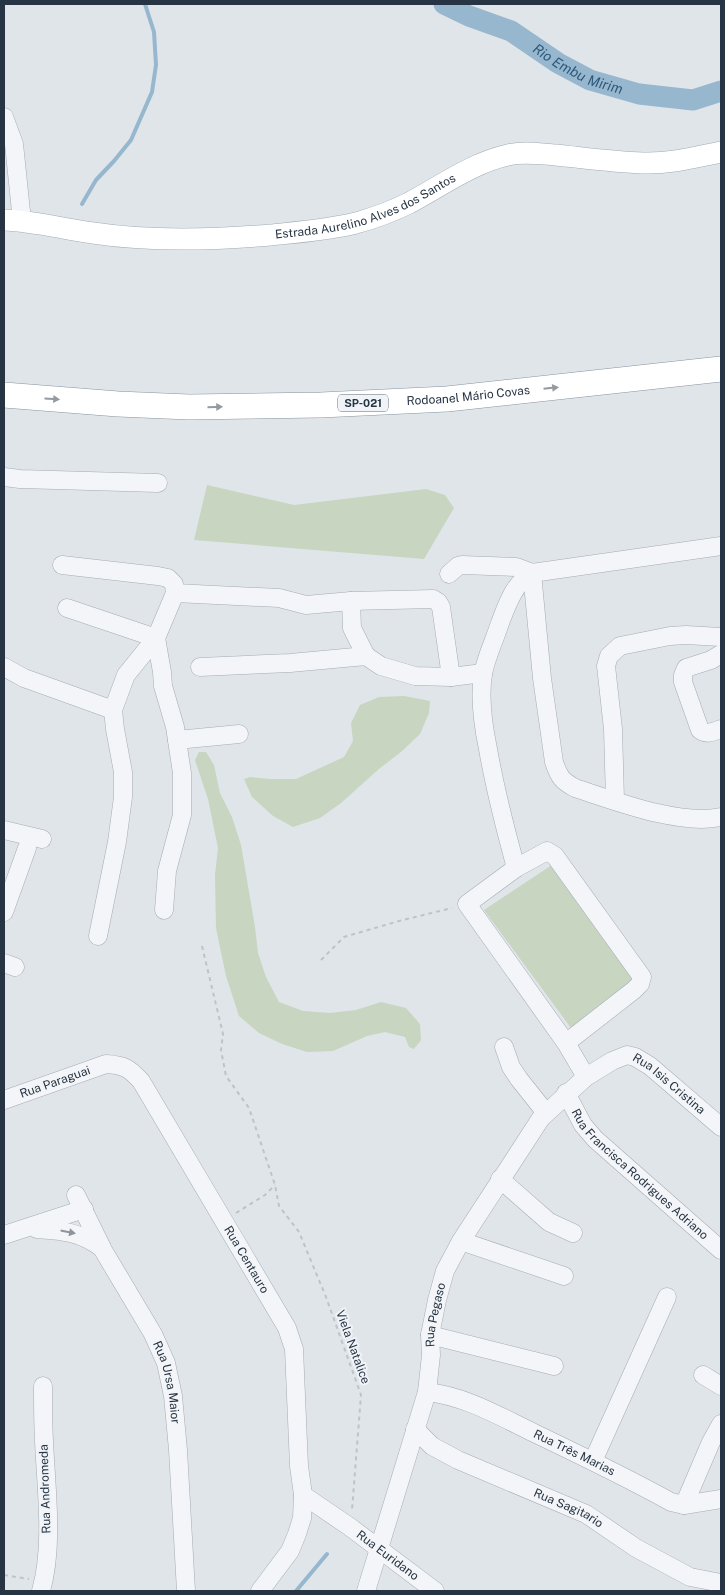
<svg xmlns="http://www.w3.org/2000/svg" width="725" height="1595" font-family="'Public Sans',sans-serif">
  <style>
    .green { fill: #c8d5c0 }
    .lines { fill: none; stroke-linecap: round; stroke-linejoin: round }
    .stream { stroke: #97b7ce; stroke-width: 4 }
    .river { stroke: #97b7ce; stroke-width: 21 }
    .minor-casing { stroke: #a5acb5; stroke-width: 19 }
    .major-casing { stroke: #9eabb7; stroke-width: 22 }
    .highway-casing { stroke: #8694a2; stroke-width: 26 }
    .path { stroke: #bec3c9; stroke-width: 2; stroke-dasharray: 4 4; stroke-linecap: butt }
    .minor { stroke: #f3f5f8; stroke-width: 18 }
    .major { stroke: #fff; stroke-width: 21 }
    .highway { stroke: #fff; stroke-width: 25 }
    .oneway { fill: #939aa1 }
    .oneway2 { fill: #8d949e }
    .labels { text-anchor: middle; stroke-width: 4; stroke-linejoin: round; paint-order: stroke }
    .shield { fill: #f0f4f8; stroke: #636e79; stroke-width: 1 }
    .shield-label { font-size: 11px; font-weight: bold; fill: #273443 }
    .street-label { font-size: 12px; fill: #273443; stroke: #f0f4f8 }
    .water-label { font-size: 14px; font-style: italic; fill: #2d587c; stroke: #f0f4f8 }
  </style>
  <rect width="100%" height="100%" fill="#e0e5ea"/>
  <g class="green">
    <polygon points="207,485 294,505 426,489 445,495 454,508 424,559 194,540"/>
    <polygon points="404,696 430,701 429,713 420,734 401,752 380,768 341,803 320,818 293,827 273,816 252,797 244,779 250,777 270,779 296,779 344,757 353,741 351,723 360,705 379,697"/>
    <polygon points="199,752 206,752 214,765 220,793 232,817 241,845 255,927 258,953 266,977 279,1002 303,1011 330,1013 356,1010 381,1002 406,1008 420,1024 421,1040 414,1049 409,1047 405,1037 385,1032 367,1036 333,1051 307,1052 282,1044 259,1033 239,1016 226,976 216,928 215,875 218,848 208,799 195,760"/>
    <polygon points="552,865 636,979 571,1028 484,910"/>
  </g>
  <g class="lines">
    <g class="stream">
      <polyline points="82,204 96,180 114,161 131,140 152,92 156,65 154,32 145,4"/>
      <polyline points="296,1591 327,1554"/>
    </g>
    <path class="river" id="s1" d="M444,4l25,12 42,15 47,32 32,17 49,14 54,6 28,-9"/>
    <g class="minor-casing">
      <g id="minor">
        <polyline points="4,117 14,144 22,221"/>
        <polyline points="4,477 20,479 158,483"/>
        <polyline points="62,565 158,576 168,578 174,584 175,593 156,638 126,675 113,710 115,729 123,772 123,797 117,842 98,936"/>
        <path d="M449,574l9,-8 4,-1 54,2 16,6 10,105 12,84c5,15 8,19 21,26 40,13 105,38 146,29"/>
        <polyline points="175,593 279,598 306,605 351,601 433,599 438,602 441,607 451,677"/>
        <polyline points="351,601 352,628 366,656"/>
        <polyline points="67,608 156,638 162,672 163,686 175,727 182,773 182,815 167,871 164,910"/>
        <path d="M721,654l-10,6 -25,8 -3,7v7l17,48c7,5 13,2 21,-1"/>
        <polyline points="4,667 24,678 113,710"/>
        <polyline points="200,667 290,663 366,656 381,666 415,676 451,677 483,673"/>
        <polyline points="177,740 239,734"/>
        <polyline points="615,800 613,729 606,666 609,656 620,646 670,636 686,635 721,637"/>
        <polyline points="4,830 42,839"/>
        <path d="M516,868c-11,-40 -21,-79 -28,-119 -5,-24 -9,-50 -5,-75 3,-17 12,-35 17,-51 7,-18 14,-40 32,-50l189,-27"/>
        <polyline points="4,912 27,848"/>
        <polyline points="4,963 15,967"/>
        <polyline points="566,1043 634,990 640,984 642,977 555,856 547,851 516,868 467,904 566,1043 586,1077"/>
        <polyline points="504,1047 511,1067 519,1079 546,1113"/>
        <path id="s2" d="M566,1093l17,32 12,14 126,111"/>
        <path id="s3" d="M4,1100l102,-36c18,1 23,4 35,17l146,247 7,21 5,117 4,29 -1,23 -5,16 -7,17 -30,40"/>
        <polyline points="500,1179 549,1222 573,1233"/>
        <path id="s4" d="M76,1195l27,55 50,84 13,29 7,33 5,54 8,141"/>
        <path d="M37,1229c27,2 43,3 65,19"/>
        <polyline points="4,1235 84,1209"/>
        <polyline points="461,1241 564,1276"/>
        <polyline points="430,1335 554,1366"/>
        <polyline points="703,1375 721,1386"/>
        <path id="s5" d="M427,1392c38,4 72,24 107,41 46,22 92,44 137,69l13,3 37,-6"/>
        <path id="s6" d="M415,1429l17,17 26,14 128,54 50,34 54,29 31,6"/>
        <polyline points="593,1461 667,1297"/>
        <path id="s7" d="M303,1495l47,32 85,64"/>
        <polyline points="684,1505 711,1442 721,1424"/>
        <path d="M41,1591c13,-46 5,-103 3,-150 -1,-18 -1,-37 -1,-55"/>
        <path id="s8" d="M366,1591l61,-199 4,-37 -1,-20 7,-35 8,-29 16,-30 80,-123 45,-41 26,-16 15,-6 8,2 15,9 71,61"/>
      </g>
    </g>
    <g class="major-casing">
      <g id="major">
        <path id="s9" d="M4,220c30,1 59,9 89,13 59,9 119,7 177,2 29,-3 58,-5 86,-12 18,-5 37,-12 53,-20 32,-17 63,-40 99,-48 15,-4 32,-1 48,0 29,3 58,7 87,8 27,1 53,-6 78,-11"/>
      </g>
    </g>
    <g class="highway-casing">
      <g id="highway">
        <path id="s10" d="M4,395l114,9 71,3 132,-2 126,-6 274,-30"/>
      </g>
    </g>
    <g class="path">
      <polyline points="202,946 223,1034 221,1050 226,1076 249,1108 275,1185 279,1206 299,1232 326,1297 361,1395 352,1510"/>
      <polyline points="321,960 344,937 399,921 452,908"/>
      <polyline points="236,1213 265,1195 275,1185"/>
      <polyline points="4,1575 29,1579"/>
    </g>
    <use href="#minor" class="minor"/>
    <use href="#major" class="major"/>
    <use href="#highway" class="highway"/>
  </g>
  <defs><path id="oneway-solid" d="M-6-.8H1V-3.2L6.5 0L1 3.2V.8H-6Z" transform="scale(1.25)"/></defs>
  <g class="oneway">
    <use href="#oneway-solid" transform="translate(551 388) rotate(-6)"/>
    <use href="#oneway-solid" transform="translate(52 399) rotate(4)"/>
    <use href="#oneway-solid" transform="translate(215 407) rotate(-1)"/>
  </g>
  <use class="oneway2" href="#oneway-solid" transform="translate(68 1232) rotate(11)"/>
  <g class="labels">
    <rect class="shield" x="338" y="394.5" width="50" height="17" rx="4"/>
    <g class="shield-label">
      <text x="363" y="407">SP-021</text>
    </g>
    <g class="street-label">
      <text dy="4" stroke="none"><textPath href="#s9" startOffset="368">Estrada Aurelino Alves dos Santos</textPath></text>
      <text dy="4" stroke="none"><textPath href="#s10" startOffset="465">Rodoanel Mário Covas</textPath></text>
      <text dy="4" stroke="none"><textPath href="#s3" startOffset="54">Rua Paraguai</textPath></text>
      <text dy="4" stroke="none"><textPath href="#s8" startOffset="671">Rua Isis Cristina</textPath></text>
      <text dy="4" stroke="none"><textPath href="#s2" startOffset="111">Rua Francisca Rodrigues Adriano</textPath></text>
      <text dy="4" stroke="none"><textPath href="#s3" startOffset="356">Rua Centauro</textPath></text>
      <text dy="4" stroke="none"><textPath href="#s8" startOffset="286">Rua Pegaso</textPath></text>
      <text transform="translate(353 1347) rotate(70)" y="4">Viela Natalice</text>
      <text dy="4" stroke="none"><textPath href="#s4" startOffset="210">Rua Ursa Maior</textPath></text>
      <text dy="4" stroke="none"><textPath href="#s5" startOffset="160">Rua Três Marias</textPath></text>
      <text transform="translate(45 1489) rotate(-92)" y="4">Rua Andromeda</text>
      <text dy="4" stroke="none"><textPath href="#s6" startOffset="174">Rua Sagitario</textPath></text>
      <text dy="4" stroke="none"><textPath href="#s7" startOffset="104">Rua Euridano</textPath></text>
    </g>
    <g class="water-label">
      <text dy="5" stroke="none"><textPath href="#s1" startOffset="150">Rio Embu Mirim</textPath></text>
    </g>
  </g>
  <rect width="725" height="1595" fill="none" stroke="#273443" stroke-width="10"/>
</svg>
